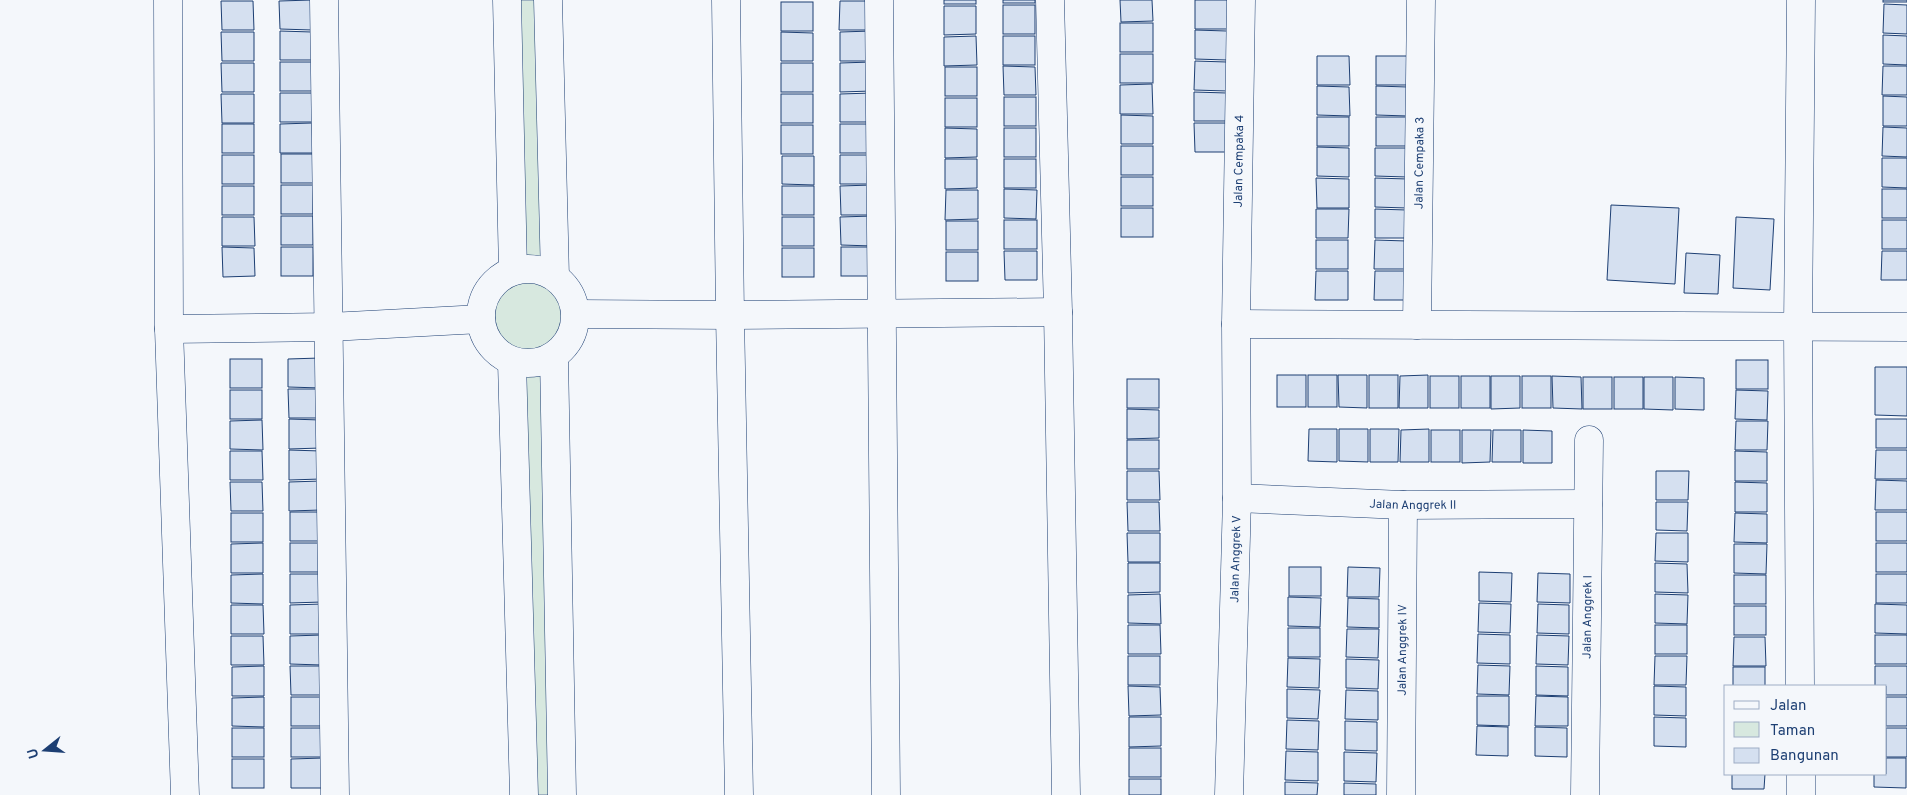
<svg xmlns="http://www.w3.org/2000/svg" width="1907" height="795" font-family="Overpass,sans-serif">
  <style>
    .green { fill: #d7e8df; stroke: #687fa3 }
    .building { fill: #d5e0f0; stroke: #1d3f73 }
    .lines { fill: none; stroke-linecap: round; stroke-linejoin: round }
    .minor-casing { stroke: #1d3f73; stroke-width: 29 }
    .minor { stroke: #f4f7fb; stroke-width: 28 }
    .labels { text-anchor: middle; stroke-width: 4; stroke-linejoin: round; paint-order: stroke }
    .street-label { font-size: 12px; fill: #1d3f73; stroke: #f4f7fb }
  </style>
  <rect width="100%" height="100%" fill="#f4f7fb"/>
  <polygon class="green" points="507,0 548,0 555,276 567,289 576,314 554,357 562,795 524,795 512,362 489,343 481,319 485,297 498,279 513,271"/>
  <g class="building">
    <polygon points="312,0 312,30 280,29 279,1"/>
    <rect x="944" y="0" width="32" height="4"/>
    <rect x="1003" y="0" width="32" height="3"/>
    <polygon points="1120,0 1152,0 1153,21 1121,22"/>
    <polygon points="1195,0 1228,0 1227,29 1195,29"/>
    <rect x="1883" y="0" width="24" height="2"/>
    <polygon points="221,1 253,1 254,30 222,30"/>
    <polygon points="840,1 872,1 871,30 839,30"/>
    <rect x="781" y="2" width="32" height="29"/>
    <polygon points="1884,4 1907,5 1907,34 1883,33"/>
    <rect x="1003" y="5" width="32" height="29"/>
    <polygon points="944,6 976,6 976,34 944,35"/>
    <rect x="1120" y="23" width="33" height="29"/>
    <polygon points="1195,30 1227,31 1227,60 1195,59"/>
    <polygon points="280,31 312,32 312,60 280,60"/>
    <polygon points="872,31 872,61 840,61 840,32"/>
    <polygon points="221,32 254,32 254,61 222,61"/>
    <polygon points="781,32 813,33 813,61 781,61"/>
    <polygon points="1883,35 1907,36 1907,65 1883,64"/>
    <polygon points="976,36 977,65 944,66 944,37"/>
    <rect x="1003" y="36" width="32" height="29"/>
    <rect x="1120" y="54" width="33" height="29"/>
    <polygon points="1317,56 1349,56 1350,85 1317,85"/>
    <rect x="1376" y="56" width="32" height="29"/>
    <polygon points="1195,61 1227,62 1227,91 1194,90"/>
    <rect x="280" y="62" width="32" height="29"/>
    <polygon points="872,62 872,91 840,92 840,63"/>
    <polygon points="221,63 254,63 254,92 222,92"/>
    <rect x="781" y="63" width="32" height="29"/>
    <polygon points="1003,66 1035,67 1036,95 1004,95"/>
    <polygon points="1883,66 1907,66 1907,95 1882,95"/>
    <rect x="945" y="67" width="32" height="29"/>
    <polygon points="1152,84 1153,114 1120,114 1120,85"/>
    <polygon points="1317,86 1349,87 1350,116 1317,115"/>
    <polygon points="1376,86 1408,87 1408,116 1376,115"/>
    <polygon points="1194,92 1227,93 1227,121 1194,121"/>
    <polygon points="280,93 312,93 313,122 280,122"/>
    <polygon points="872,93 872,122 840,122 840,94"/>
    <polygon points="221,94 254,94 254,123 222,123"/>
    <rect x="781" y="94" width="32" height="29"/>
    <polygon points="1883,96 1907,97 1907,126 1883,126"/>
    <rect x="1004" y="97" width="32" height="29"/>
    <rect x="945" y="98" width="32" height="29"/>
    <polygon points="1121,115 1153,116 1153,144 1121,144"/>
    <rect x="1317" y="117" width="32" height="29"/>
    <rect x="1376" y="117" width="32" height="29"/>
    <polygon points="312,123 313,153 280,153 280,124"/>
    <polygon points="1194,123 1227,123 1226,152 1195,152"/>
    <rect x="222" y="124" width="32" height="29"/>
    <rect x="840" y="124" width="32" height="29"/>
    <rect x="781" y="125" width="32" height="29"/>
    <polygon points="1883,127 1907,128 1907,157 1882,156"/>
    <polygon points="945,128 977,129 977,157 945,158"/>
    <rect x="1004" y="128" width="32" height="29"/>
    <rect x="1121" y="146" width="32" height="29"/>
    <polygon points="1317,147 1349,148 1349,177 1317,176"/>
    <polygon points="1375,148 1408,148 1407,177 1375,176"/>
    <rect x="281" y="154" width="32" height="29"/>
    <rect x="222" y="155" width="32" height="29"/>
    <polygon points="840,155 872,155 873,184 840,184"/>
    <polygon points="782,156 814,156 814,185 782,184"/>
    <polygon points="1882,158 1907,158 1907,188 1882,187"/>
    <polygon points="945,159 977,159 977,188 945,189"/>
    <rect x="1004" y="159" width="32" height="29"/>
    <rect x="1121" y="177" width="32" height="29"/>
    <polygon points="1316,178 1349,179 1349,208 1317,208"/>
    <polygon points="1375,178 1408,179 1407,208 1375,207"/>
    <rect x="281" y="185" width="32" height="29"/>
    <polygon points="872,185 873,215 841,215 840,186"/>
    <rect x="222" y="186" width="32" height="29"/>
    <rect x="782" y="186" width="32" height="29"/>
    <polygon points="1004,189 1037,190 1036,219 1004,218"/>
    <rect x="1882" y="189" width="25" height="29"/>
    <polygon points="946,190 978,190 978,219 945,220"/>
    <polygon points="1611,205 1679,208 1675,284 1607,280"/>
    <rect x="1121" y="208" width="32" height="29"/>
    <polygon points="1316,209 1349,209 1348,238 1316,238"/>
    <polygon points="1375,209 1407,210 1407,238 1375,238"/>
    <rect x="281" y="216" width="32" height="29"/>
    <polygon points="873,216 873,246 841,245 840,217"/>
    <polygon points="222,217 254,217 255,246 222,246"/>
    <rect x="782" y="217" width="32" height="29"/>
    <polygon points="1736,217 1774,219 1770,290 1733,288"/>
    <rect x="1004" y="220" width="33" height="29"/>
    <rect x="1882" y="220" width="25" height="29"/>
    <rect x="946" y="221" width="32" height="29"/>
    <rect x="1316" y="240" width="32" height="29"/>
    <polygon points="1375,240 1407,241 1407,269 1374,269"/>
    <polygon points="222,247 254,248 255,276 223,277"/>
    <rect x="281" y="247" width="32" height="29"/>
    <rect x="841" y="247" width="32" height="29"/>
    <rect x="782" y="248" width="32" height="29"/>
    <polygon points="1004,251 1037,251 1037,280 1005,280"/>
    <polygon points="1882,251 1907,251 1907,280 1881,280"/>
    <rect x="946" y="252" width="32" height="29"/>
    <polygon points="1686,253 1720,255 1718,294 1684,293"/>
    <polygon points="1316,271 1348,271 1348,300 1315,300"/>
    <polygon points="1375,271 1407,271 1407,300 1374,300"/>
    <polygon points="320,358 321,388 288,387 288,359"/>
    <rect x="230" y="359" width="32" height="29"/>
    <rect x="1736" y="360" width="32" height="29"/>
    <polygon points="1875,367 1907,367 1907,416 1875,415"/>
    <rect x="1277" y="375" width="29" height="32"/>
    <rect x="1308" y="375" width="29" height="32"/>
    <polygon points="1338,375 1367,375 1367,408 1339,407"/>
    <rect x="1369" y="375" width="29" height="33"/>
    <polygon points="1428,375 1428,408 1399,408 1400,376"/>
    <rect x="1430" y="376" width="29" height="32"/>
    <rect x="1461" y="376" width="29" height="32"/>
    <polygon points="1491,376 1520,376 1520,408 1491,409"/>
    <rect x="1522" y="376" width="29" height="32"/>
    <polygon points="1552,376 1581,377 1582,409 1553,408"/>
    <rect x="1583" y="377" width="29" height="32"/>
    <rect x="1614" y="377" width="29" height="32"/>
    <polygon points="1644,377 1673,377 1673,410 1644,409"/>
    <polygon points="1675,377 1704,378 1704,410 1675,409"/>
    <rect x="1127" y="379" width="32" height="29"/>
    <polygon points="288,389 320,389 321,418 289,418"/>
    <rect x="230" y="390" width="32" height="29"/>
    <polygon points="1736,390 1768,391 1767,420 1735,419"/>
    <polygon points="1127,409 1159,410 1159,438 1127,439"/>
    <polygon points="289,419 321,420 321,448 289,449"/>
    <rect x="1876" y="419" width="31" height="29"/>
    <polygon points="262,420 263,450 230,449 230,421"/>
    <polygon points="1736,421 1768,421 1767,450 1735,450"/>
    <polygon points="1309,429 1337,429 1337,462 1308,461"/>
    <polygon points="1339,429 1368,429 1368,462 1339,461"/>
    <polygon points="1370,429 1399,429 1398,462 1370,462"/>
    <polygon points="1429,429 1429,462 1400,462 1401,430"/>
    <rect x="1431" y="430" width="29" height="32"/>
    <polygon points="1462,430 1491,430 1490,462 1462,463"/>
    <polygon points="1493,430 1521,430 1521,462 1492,462"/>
    <polygon points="1523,430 1552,431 1552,463 1523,463"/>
    <rect x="1127" y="440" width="32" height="29"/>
    <polygon points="289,450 321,451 321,479 289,480"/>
    <polygon points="1876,450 1907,450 1907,479 1875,479"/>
    <polygon points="230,451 262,451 263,480 230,480"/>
    <polygon points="1735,451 1767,452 1767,481 1735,481"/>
    <polygon points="1127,471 1159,471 1160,500 1127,500"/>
    <polygon points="1656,471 1689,471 1688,500 1656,500"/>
    <polygon points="1876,480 1907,481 1907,510 1875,510"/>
    <polygon points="321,481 321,510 289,511 289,482"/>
    <polygon points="230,482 262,482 263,511 231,511"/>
    <polygon points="1735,482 1767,483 1767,512 1735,512"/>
    <polygon points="1127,502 1159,502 1160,531 1128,531"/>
    <polygon points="1656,502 1688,502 1687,531 1656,530"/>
    <polygon points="290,512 322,512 321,541 290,541"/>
    <rect x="1876" y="512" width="31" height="29"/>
    <rect x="231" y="513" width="32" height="29"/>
    <polygon points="1735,513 1767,514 1767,543 1734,542"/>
    <polygon points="1127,533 1160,533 1160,562 1128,562"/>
    <polygon points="1656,533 1688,533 1688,562 1655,561"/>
    <polygon points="263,543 263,573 231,573 231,544"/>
    <rect x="290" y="543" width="32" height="29"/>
    <rect x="1876" y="543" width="31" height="29"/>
    <polygon points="1734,544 1767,544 1766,574 1734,573"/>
    <polygon points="1128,563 1160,563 1160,592 1128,593"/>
    <polygon points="1655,563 1687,564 1688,593 1655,592"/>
    <rect x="1289" y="567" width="32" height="29"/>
    <polygon points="1348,567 1380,568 1379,597 1347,597"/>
    <polygon points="1479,572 1512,573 1511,602 1479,601"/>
    <polygon points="1538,573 1570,574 1570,603 1537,602"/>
    <polygon points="263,574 263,604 231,603 231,575"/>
    <polygon points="290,574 322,574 322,602 290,603"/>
    <rect x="1876" y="574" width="31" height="29"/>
    <rect x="1734" y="575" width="32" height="29"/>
    <polygon points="1160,594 1161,624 1128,623 1128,595"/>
    <polygon points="1655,594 1688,595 1687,624 1655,623"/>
    <polygon points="1288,597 1321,598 1320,627 1288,626"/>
    <polygon points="1348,598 1379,599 1379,628 1347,627"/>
    <polygon points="1479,603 1511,604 1510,633 1478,632"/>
    <polygon points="322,604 322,634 290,634 290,605"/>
    <polygon points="1538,604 1569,605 1569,634 1537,633"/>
    <polygon points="1875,604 1907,605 1907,634 1875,633"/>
    <polygon points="231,605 263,605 264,634 231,634"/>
    <rect x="1734" y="606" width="32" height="29"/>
    <polygon points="1128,625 1160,625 1161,654 1128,654"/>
    <rect x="1655" y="625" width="32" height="29"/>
    <rect x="1288" y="628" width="32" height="29"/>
    <polygon points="1347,629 1379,629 1378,658 1346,657"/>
    <polygon points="1478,634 1510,635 1510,664 1477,663"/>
    <polygon points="322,635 322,665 290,664 290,636"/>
    <polygon points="1537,635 1569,636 1568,665 1536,664"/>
    <rect x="1875" y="635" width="32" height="29"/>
    <polygon points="231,636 263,636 264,665 231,665"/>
    <polygon points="1734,637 1765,637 1766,666 1733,666"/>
    <rect x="1128" y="656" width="32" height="29"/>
    <polygon points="1655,656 1687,656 1686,685 1654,685"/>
    <polygon points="1288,658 1320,659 1319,688 1287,687"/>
    <polygon points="1346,659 1379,660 1378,689 1346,688"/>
    <polygon points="1478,665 1510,666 1509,695 1477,694"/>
    <polygon points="264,666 264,696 232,696 232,667"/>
    <polygon points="290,666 322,666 323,695 291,695"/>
    <polygon points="1536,666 1568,667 1568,696 1536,695"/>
    <polygon points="1875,666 1907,666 1907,695 1886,695 1886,686 1875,686"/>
    <rect x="1733" y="667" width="32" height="19"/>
    <polygon points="1128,686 1160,687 1161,715 1129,716"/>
    <polygon points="1654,686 1686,687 1686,716 1654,715"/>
    <polygon points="1287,689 1320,690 1318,719 1287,718"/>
    <polygon points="1346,690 1378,691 1378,720 1345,719"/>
    <polygon points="1477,696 1509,696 1509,726 1477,725"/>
    <polygon points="1536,696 1568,697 1568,726 1535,726"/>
    <polygon points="264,697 264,727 232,726 232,698"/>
    <rect x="291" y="697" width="32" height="29"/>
    <rect x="1886" y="697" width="21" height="29"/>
    <polygon points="1129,717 1161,717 1161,746 1129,747"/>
    <polygon points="1654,717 1686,718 1686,747 1654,746"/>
    <polygon points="1287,720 1319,721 1318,750 1286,749"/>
    <polygon points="1345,721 1377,722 1377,751 1345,750"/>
    <polygon points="1477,726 1508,727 1508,756 1476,755"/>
    <polygon points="1535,727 1567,728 1567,757 1535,756"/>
    <rect x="232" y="728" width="32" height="29"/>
    <rect x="291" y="728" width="32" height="29"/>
    <rect x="1886" y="728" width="21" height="29"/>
    <rect x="1129" y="748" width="32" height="29"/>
    <polygon points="1286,751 1318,752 1318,781 1285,780"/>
    <polygon points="1344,752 1377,753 1376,782 1344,781"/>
    <polygon points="323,758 323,788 291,788 291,759"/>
    <polygon points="1886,758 1906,758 1906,788 1874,787 1874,774 1886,774"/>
    <rect x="232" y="759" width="32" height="29"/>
    <polygon points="1732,774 1765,774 1764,789 1732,789"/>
    <rect x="1129" y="779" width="32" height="16"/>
    <polygon points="1285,782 1318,783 1317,795 1285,795"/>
    <polygon points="1344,783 1376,784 1376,795 1344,795"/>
  </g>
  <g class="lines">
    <g class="minor-casing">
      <g id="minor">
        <polyline points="168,0 169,329 185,795"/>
        <polyline points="324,0 335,795"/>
        <polyline points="507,0 513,271"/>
        <polyline points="548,0 555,277"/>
        <polyline points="726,0 730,315 739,795"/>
        <polyline points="879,0 886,795"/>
        <polyline points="1050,0 1058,312 1066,795"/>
        <circle cx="528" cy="316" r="47"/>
        <polyline points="576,314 730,315 1058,312"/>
        <polyline points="1236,324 1907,327"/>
        <path id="s1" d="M1417,325l4,-325"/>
        <polyline points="169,329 330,327 481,319"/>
        <polyline points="554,356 562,795"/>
        <polyline points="512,362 524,795"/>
        <path id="s2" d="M1237,498l166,7 185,-1"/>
        <polyline points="1800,686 1798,327 1801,0"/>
        <polyline points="1801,774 1801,795"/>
        <path id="s3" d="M1229,795l8,-297 -1,-174 5,-324"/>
        <path id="s4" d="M1401,795l2,-290"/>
        <path id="s5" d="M1585,795l4,-355"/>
      </g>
    </g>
    <use href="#minor" class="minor"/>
  </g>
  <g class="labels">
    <g class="street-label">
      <text dy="4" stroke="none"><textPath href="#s3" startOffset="634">Jalan Cempaka 4</textPath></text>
      <text dy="4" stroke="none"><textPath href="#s1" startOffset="162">Jalan Cempaka 3</textPath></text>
      <text dy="4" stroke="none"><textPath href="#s2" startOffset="176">Jalan Anggrek II</textPath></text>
      <text dy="4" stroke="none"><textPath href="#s3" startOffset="236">Jalan Anggrek V</textPath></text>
      <text dy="4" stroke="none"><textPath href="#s5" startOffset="178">Jalan Anggrek I</textPath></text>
      <text dy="4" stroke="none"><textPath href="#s4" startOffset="145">Jalan Anggrek IV</textPath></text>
    </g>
  </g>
  <rect x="1724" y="685" width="162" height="90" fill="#f4f7fb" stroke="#9eadc5"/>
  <rect x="1734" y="701" width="25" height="8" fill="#f4f7fb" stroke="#9eadc5"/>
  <text x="1770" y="710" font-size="15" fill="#1d3f73">Jalan</text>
  <rect x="1734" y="722" width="25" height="15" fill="#d7e8df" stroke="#9eadc5"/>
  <text x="1770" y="735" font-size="15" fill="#1d3f73">Taman</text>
  <rect x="1734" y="748" width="25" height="15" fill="#d5e0f0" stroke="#9eadc5"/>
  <text x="1770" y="760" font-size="15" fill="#1d3f73">Bangunan</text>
  <g transform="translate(45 750) rotate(253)" stroke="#f4f7fb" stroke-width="4" paint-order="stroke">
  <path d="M0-4L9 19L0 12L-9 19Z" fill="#1d3f73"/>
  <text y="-8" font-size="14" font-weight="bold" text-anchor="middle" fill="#1d3f73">U</text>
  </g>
</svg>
